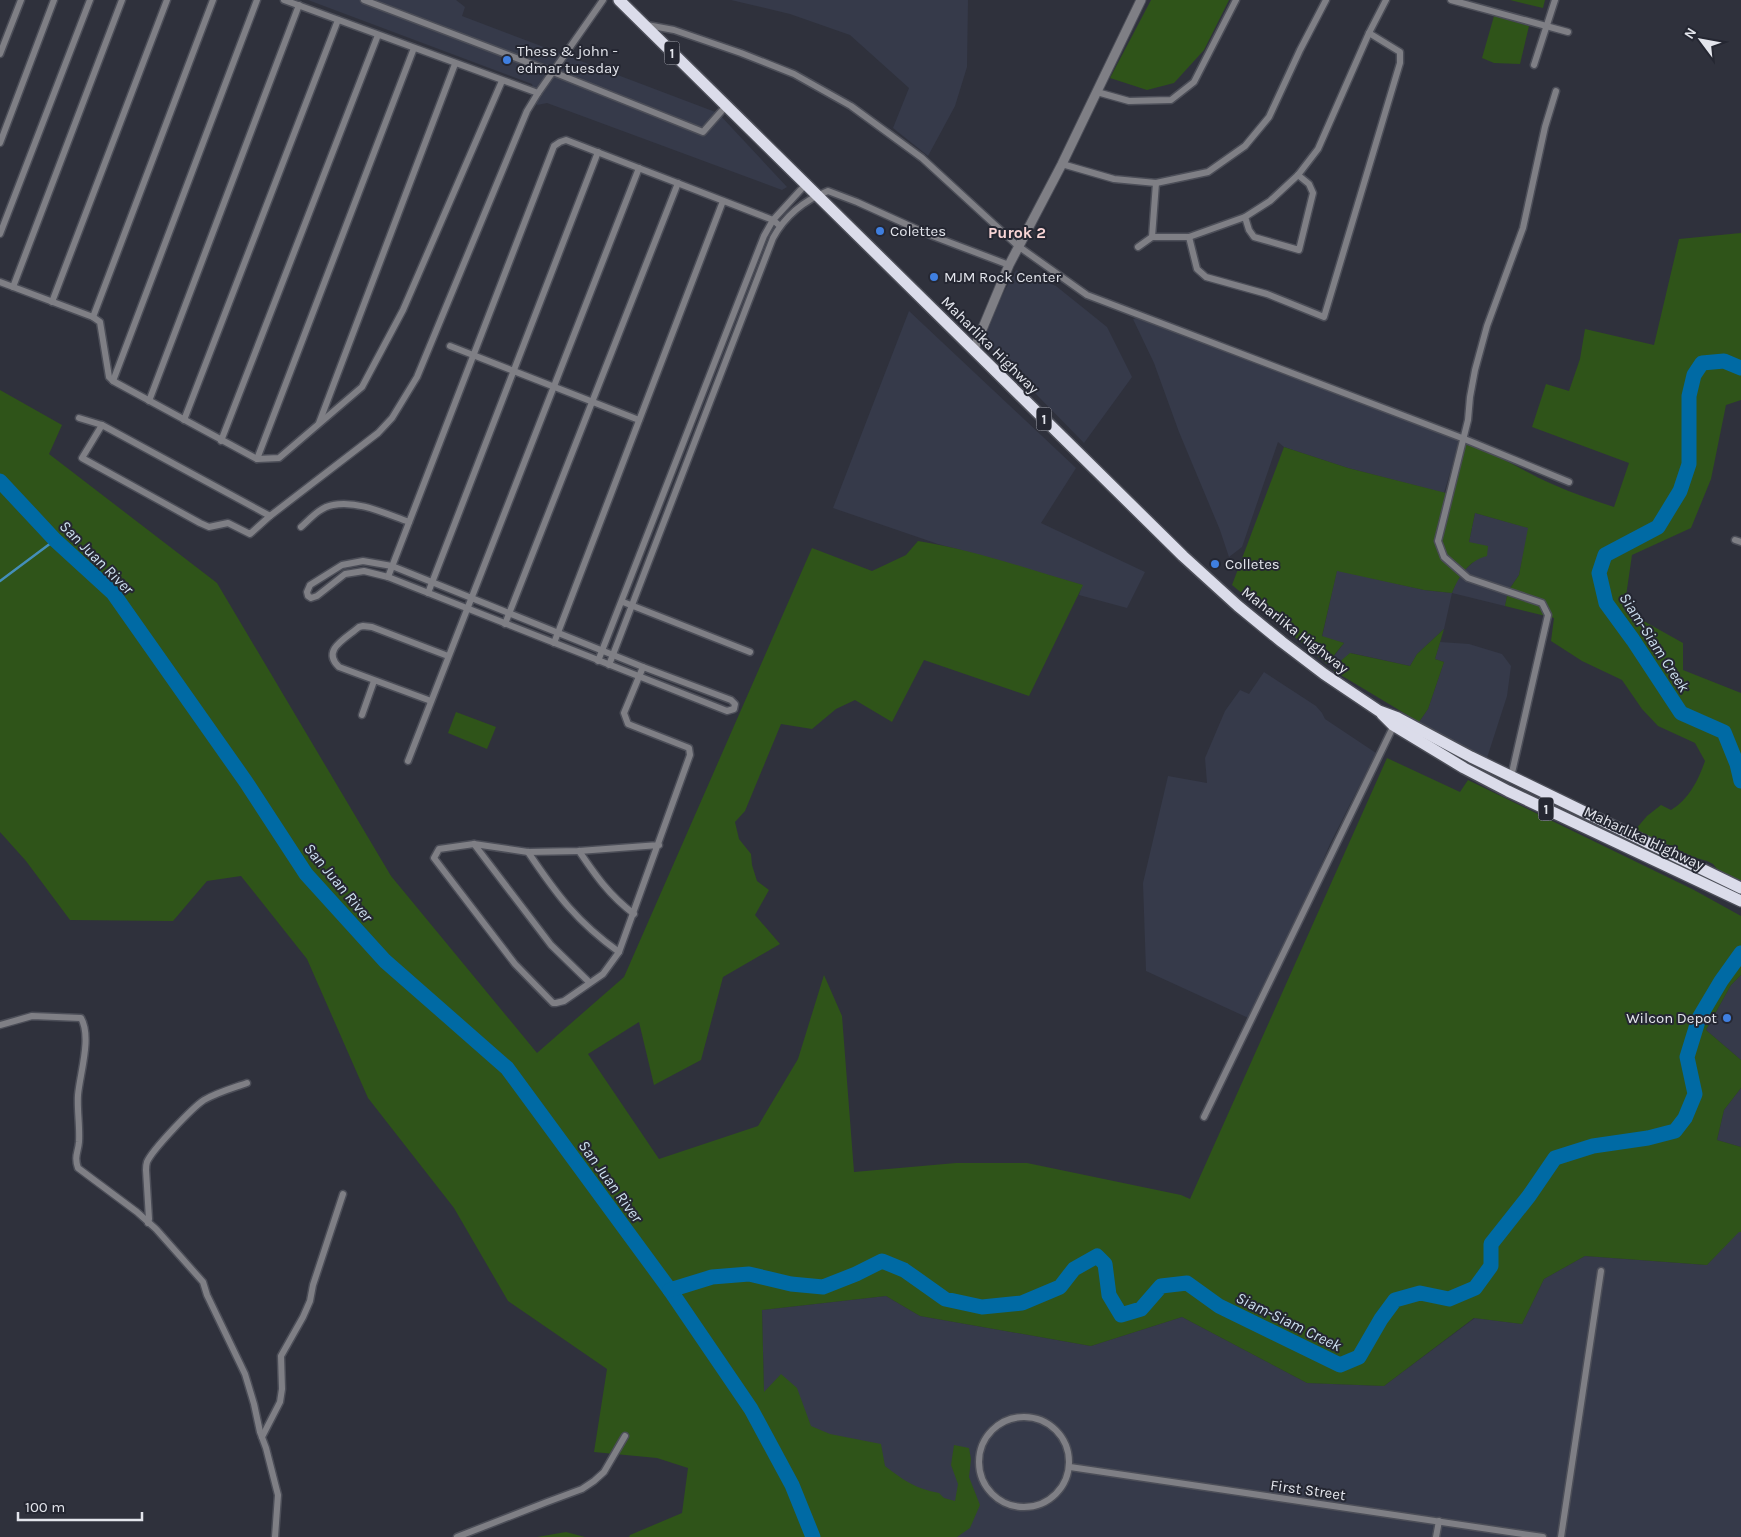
<svg xmlns="http://www.w3.org/2000/svg" width="1741" height="1537" font-family="Karla,sans-serif">
  <style>
    .built { fill: #363a4a }
    .green { fill: #2f5419 }
    .lines { fill: none; stroke-linecap: round; stroke-linejoin: round }
    .stream { stroke: #448fba; stroke-width: 2.5 }
    .river { stroke: #006aa4; stroke-width: 15 }
    .minor-casing { stroke: #4c4e58; stroke-width: 9 }
    .tertiary-casing { stroke: #4c4e58; stroke-width: 11 }
    .trunk-casing { stroke: #4c4e58; stroke-width: 14 }
    .minor { stroke: #7f7f85; stroke-width: 6 }
    .tertiary { stroke: #7f7f85; stroke-width: 9 }
    .trunk { stroke: #dbdcea; stroke-width: 11 }
    .shop-dot { fill: #3f7fe0; stroke: #252732; stroke-width: 2 }
    .labels { text-anchor: middle; stroke-width: 4; stroke-linejoin: round; paint-order: stroke }
    .shield { fill: #252732; stroke: #aaacb4; stroke-width: 1 }
    .shield-label { font-size: 14px; font-weight: bold; fill: #e3e5ec }
    .poi-label { font-size: 15px; fill: #e3e5ec; stroke: #252732; text-anchor: start }
    .street-label { font-size: 15px; fill: #e3e5ec; stroke: #252732 }
    .neighbourhood-label { font-size: 16px; font-weight: bold; fill: #f9d5d6; stroke: #252732 }
    .water-label { font-size: 16px; font-style: italic; fill: #ccdfef; stroke: #252732 }
  </style>
  <rect width="100%" height="100%" fill="#2f313c"/>
  <g class="built">
    <polygon points="308,0 456,0 465,7 462,16 718,113 787,187 782,190 547,103 537,105 532,84"/>
    <polygon points="731,0 968,0 967,67 955,106 928,156 893,128 909,88 850,35 790,14"/>
    <polygon points="1016,270 1056,286 1107,327 1132,377 1084,443 983,340 984,328"/>
    <polygon points="909,311 1076,468 1041,523 1145,572 1127,608 1079,595 1082,585 983,556 938,544 833,508"/>
    <polygon points="1138,317 1460,439 1444,493 1348,468 1284,447 1278,442 1242,547 1229,557 1220,530 1179,432 1154,363 1133,319"/>
    <polygon points="1475,513 1529,528 1519,575 1508,591 1505,606 1452,593 1444,629 1417,654 1410,666 1351,653 1337,664 1331,660 1344,643 1322,637 1337,570 1424,590 1452,593 1459,575 1478,558 1469,542"/>
    <polygon points="1440,642 1469,644 1502,654 1511,666 1507,696 1487,758 1457,745 1419,722 1428,709 1444,662 1435,659"/>
    <polygon points="1264,672 1316,706 1322,713 1325,719 1376,753 1330,844 1255,1021 1146,971 1143,883 1168,776 1207,783 1205,758 1225,711 1240,690 1249,694"/>
    <polygon points="1741,975 1741,1060 1706,1030 1731,985"/>
    <polygon points="1741,1088 1741,1147 1717,1140 1724,1110"/>
    <polygon points="1739,1231 1741,1232 1741,1537 860,1537 764,1393 762,1310 886,1296 920,1316 1091,1346 1182,1317 1307,1383 1384,1386 1475,1318 1522,1324 1544,1279 1585,1256 1707,1265"/>
  </g>
  <g class="green">
    <polygon points="1151,0 1229,0 1204,50 1174,83 1147,90 1110,78"/>
    <polygon points="1510,0 1545,0 1543,8"/>
    <polygon points="1494,16 1529,26 1520,64 1494,63 1482,58"/>
    <path d="M1741,233v167l-15,5 -15,74 -20,49 -59,27 -8,55 59,33v27l58,23v188l-24,-12 -4,-5 -6,-3 -14,-4 -58,-27 12,-14 14,-11 10,5c18,-11 27,-29 34,-49l-10,-18 -37,-17 -16,-17 -20,-29 -40,-19 -31,-20 3,-23 -49,-12 3,-15 11,-16 9,-47 -53,-15 -6,29 19,4 -1,10c-19,5 -28,20 -35,37l-28,-3 -87,-19 -15,65 22,7 -17,21 -95,-79 52,-138 64,21 102,26 13,-50c33,8 59,27 89,40 20,9 41,16 62,23l15,-44 -97,-36 14,-43 23,7 11,-32 5,-30 69,16 25,-106z"/>
    <path d="M0,390l62,35 -13,29 168,129 174,293 146,177 87,-76 188,-429 60,23 34,-16 12,-14c56,9 110,28 165,44l-54,111 -105,-36 -32,62 -37,-22 -19,9 -24,20 -31,-5 -36,87 -10,11 4,17 12,15 1,11 5,16 12,9 -14,25 25,29 -57,33 -22,83 -47,25 -15,-63 -51,32 71,105 99,-33 40,-67 26,-84 18,41 12,156 102,-9h71l154,32 9,4 197,-441 73,34 8,-12 226,110 47,26v59l-10,10 -25,45 35,30v28l-17,22 -7,30 24,7v85h-2l-32,33 -122,-9 -41,23 -22,45 -48,-6 -90,68 -77,-3 -125,-66 -91,29 -171,-30 -34,-20 -124,14 2,82 17,-18 16,14 14,38 19,8 51,10 4,22c18,14 31,23 54,27l5,5 11,3 3,-17 -7,-19 3,-20 15,3 2,11 -2,18 11,28 -10,23 -13,9h-328l1,-2 52,-22 6,-45 -31,-10 -63,-6 13,-83 -99,-68 -54,-93 -86,-110 -61,-139 -66,-83 -34,5 -34,40 -103,-1 -44,-59 -26,-29z"/>
    <polygon points="1444,629 1435,659 1444,662 1428,709 1419,722 1334,671 1337,664 1350,653 1410,666 1417,654"/>
    <polygon points="456,712 496,727 487,749 448,733"/>
    <polygon points="566,1532 585,1537 537,1537"/>
  </g>
  <g class="lines">
    <polyline class="stream" points="0,581 55,540"/>
    <g class="river">
      <polyline points="1741,368 1724,361 1702,363 1694,375 1689,396 1689,464 1680,491 1658,527 1605,555 1599,573 1606,603 1633,640 1681,713 1724,732 1737,764 1741,781"/>
      <polyline points="0,481 55,540 113,593 246,782 306,874 385,961 507,1068 670,1290 751,1409 792,1485 813,1537"/>
      <polyline points="670,1290 712,1277 749,1274 791,1284 823,1287 856,1274 882,1261 904,1270 945,1299 982,1307 1022,1303 1060,1287 1074,1269 1097,1256 1105,1264 1109,1295 1121,1315 1141,1309 1161,1286 1187,1283 1219,1306 1340,1365 1359,1357 1381,1319 1395,1300 1420,1293 1449,1299 1475,1288 1491,1266 1491,1244 1529,1196 1555,1158 1593,1146 1648,1138 1675,1131 1685,1118 1695,1094 1687,1057 1699,1018 1721,981 1741,953"/>
    </g>
    <g class="minor-casing">
      <g id="minor">
        <polyline points="284,0 538,93"/>
        <polyline points="364,0 553,72 703,132 726,106"/>
        <polyline points="1451,0 1568,32"/>
        <polyline points="647,25 674,30 741,53 794,74 851,106 922,158 1018,246 1087,295 1462,438 1569,482"/>
        <polyline points="0,54 21,0"/>
        <polyline points="1534,65 1555,0"/>
        <polyline points="1097,92 1129,101 1171,100 1194,82 1236,0"/>
        <polyline points="0,143 54,0"/>
        <polyline points="1062,164 1114,179 1156,183 1208,172 1245,146 1269,117 1300,50 1326,0"/>
        <polyline points="1245,217 1249,230 1254,237 1299,250 1313,193 1309,184 1298,175"/>
        <polyline points="0,234 90,0"/>
        <polyline points="1152,237 1189,237 1245,217 1270,201 1298,175 1318,149 1369,33 1386,0"/>
        <polyline points="1189,237 1197,269 1206,277 1267,294 1324,317 1400,63 1400,52 1369,33"/>
        <polyline points="1138,247 1152,237 1156,183"/>
        <polyline points="0,282 93,317 100,322 109,377 113,381 257,459 279,458 362,387 403,310 502,81"/>
        <polyline points="13,287 122,0"/>
        <polyline points="52,302 167,0"/>
        <polyline points="93,317 213,0"/>
        <polyline points="450,346 639,420"/>
        <polyline points="113,381 257,0"/>
        <polyline points="149,401 299,5"/>
        <polyline points="79,418 102,425 270,516"/>
        <polyline points="184,420 338,20"/>
        <polyline points="319,423 455,64"/>
        <polyline points="102,425 82,458 200,523 209,527 228,523 250,534 270,516 378,433 392,418 417,377 527,111 538,93 603,0"/>
        <polyline points="221,441 378,35"/>
        <polyline points="257,459 414,48"/>
        <path d="M301,527c9,-8 19,-20 32,-22 25,-5 53,9 76,17"/>
        <polyline points="1735,540 1741,542"/>
        <polygon points="363,561 392,566 643,667 731,700 735,704 734,709 727,711 388,577 364,571 345,574 317,596 311,598 308,596 307,592 310,585 342,565"/>
        <polyline points="388,577 554,146 560,142 566,140 773,220 780,226"/>
        <polyline points="428,593 598,152"/>
        <polyline points="623,602 750,652"/>
        <polyline points="505,624 678,183"/>
        <polyline points="554,643 723,201"/>
        <polyline points="598,661 764,236 773,220 806,184"/>
        <path d="M609,665l164,-427c12,-22 32,-38 55,-47l29,11 73,33 79,30"/>
        <polyline points="643,667 624,713 628,724 689,748 690,755 619,952 603,974 564,1001 556,1003 553,1003 515,964 434,858 439,849 474,844 528,852 579,851 659,845"/>
        <path d="M431,701l-92,-34c-18,-17 6,-28 20,-40l4,-1 9,1 76,29"/>
        <polyline points="362,715 374,681"/>
        <polyline points="408,761 639,168"/>
        <polyline points="1511,777 1548,615 1542,603 1468,578 1444,557 1438,541 1468,420 1470,397 1475,370 1487,326 1523,228 1545,127 1556,91"/>
        <polyline points="474,844 551,945 589,982"/>
        <path d="M579,851c17,25 30,44 55,63"/>
        <path d="M528,852c29,43 49,70 91,100"/>
        <path d="M0,1025l32,-9 49,2c11,19 -1,55 -3,77 -1,15 2,31 1,47 -1,11 -5,14 -1,26l59,44 19,17 47,53 4,13 38,79 9,30 6,28 6,16 12,47 -3,42"/>
        <polyline points="1204,1117 1395,723"/>
        <path d="M148,1223l1,-4 -3,-49c0,-2 0,-5 1,-8 5,-12 46,-55 57,-62 14,-8 29,-12 43,-17"/>
        <circle cx="1024" cy="1462" r="45"/>
        <polyline points="262,1437 280,1402 282,1389 281,1356 303,1317 310,1301 313,1285 343,1194"/>
        <polyline points="1070,1467 1543,1537"/>
        <polyline points="457,1537 547,1502 582,1489 594,1481 604,1472 625,1436"/>
        <polyline points="1436,1537 1439,1521"/>
        <polyline points="1561,1537 1601,1271"/>
      </g>
    </g>
    <g class="tertiary-casing">
      <polyline id="tertiary" points="974,349 1009,265 1062,164 1141,0"/>
    </g>
    <g class="trunk-casing">
      <g id="trunk">
        <polyline points="619,0 1183,556 1238,606 1282,642 1324,674 1379,711 1398,718 1471,757 1741,888"/>
        <polyline points="1382,714 1393,725 1464,768 1508,791 1741,901"/>
      </g>
    </g>
    <use href="#minor" class="minor"/>
    <use href="#tertiary" class="tertiary"/>
    <use href="#trunk" class="trunk"/>
  </g>
  <g class="shop-dot">
    <circle cx="507" cy="60" r="5"/>
    <circle cx="880" cy="231" r="5"/>
    <circle cx="934" cy="277" r="5"/>
    <circle cx="1215" cy="564" r="5"/>
    <circle cx="1727" cy="1018" r="5"/>
  </g>
  <g class="labels">
    <g class="shield">
      <rect x="664.5" y="41.5" width="15" height="23" rx="4"/>
      <rect x="1036.5" y="407.5" width="15" height="23" rx="4"/>
      <rect x="1538.5" y="797.5" width="15" height="23" rx="4"/>
    </g>
    <g class="shield-label">
      <text x="672" y="58">1</text>
      <text x="1044" y="424">1</text>
      <text x="1546" y="814">1</text>
    </g>
    <g class="poi-label">
      <text x="517" y="56">Thess &amp; john -<tspan x="517" dy="17">edmar tuesday</tspan></text>
      <text x="890" y="236">Colettes</text>
      <text x="944" y="282">MJM Rock Center</text>
      <text x="1225" y="569">Colletes</text>
      <text x="1717" y="1023" text-anchor="end">Wilcon Depot</text>
    </g>
    <g class="street-label">
      <text transform="translate(990 345) rotate(45)" y="5">Maharlika Highway</text>
      <text transform="translate(1295 630) rotate(38)" y="5">Maharlika Highway</text>
      <text transform="translate(1644 838) rotate(25)" y="5">Maharlika Highway</text>
      <text transform="translate(1308 1490) rotate(8)" y="5">First Street</text>
    </g>
    <g class="neighbourhood-label">
      <text x="1017" y="238">Purok 2</text>
    </g>
    <g class="water-label">
      <text transform="translate(97 557) rotate(45)" y="6">San Juan River</text>
      <text transform="translate(1655 642) rotate(57)" y="6">Siam-Siam Creek</text>
      <text transform="translate(339 882) rotate(50)" y="6">San Juan River</text>
      <text transform="translate(611 1181) rotate(54)" y="6">San Juan River</text>
      <text transform="translate(1289 1321) rotate(26)" y="6">Siam-Siam Creek</text>
    </g>
  </g>
  <g transform="translate(1701 40) rotate(302)" stroke="#252732" stroke-width="4" paint-order="stroke">
  <path d="M0-4L9 19L0 12L-9 19Z" fill="#e3e5ec"/>
  <text y="-8" font-size="14" font-weight="bold" text-anchor="middle" fill="#e3e5ec">N</text>
  </g>
  <path d="M18 1512v8h124v-8" fill="none" stroke="#e3e5ec" stroke-width="2.5"/>
  <text x="25" y="1512" font-size="15" fill="#e3e5ec" stroke="#252732" stroke-width="4" paint-order="stroke">100 m</text>
</svg>
